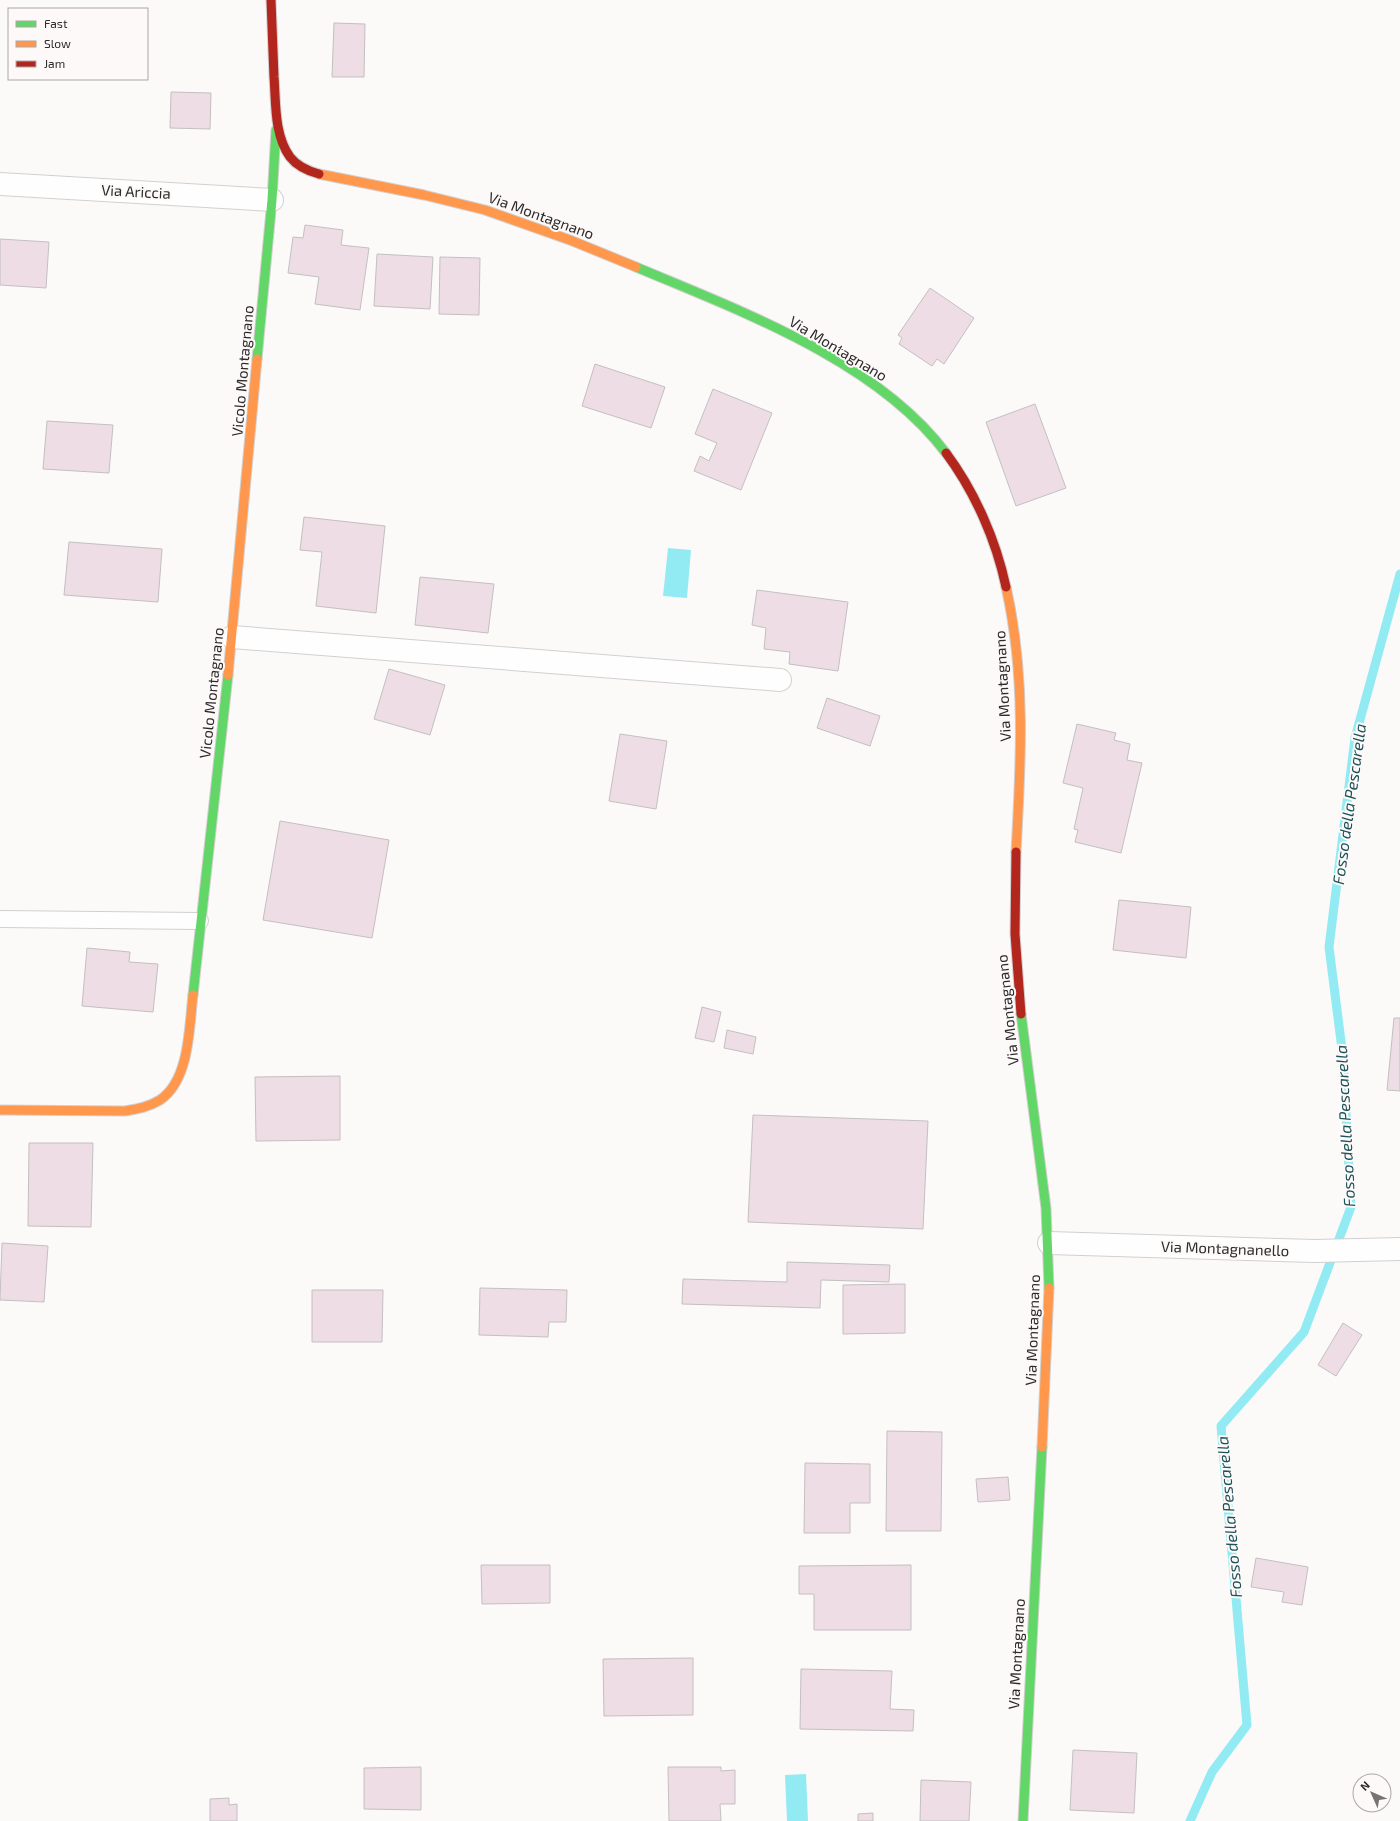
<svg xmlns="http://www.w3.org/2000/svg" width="1400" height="1821" font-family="'Exo 2',sans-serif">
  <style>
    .water { fill: #92ebf3 }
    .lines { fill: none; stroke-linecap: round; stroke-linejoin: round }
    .stream { stroke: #92ebf3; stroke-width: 9 }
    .building { fill: #eedde5; stroke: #c2c0c0 }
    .lane-casing { stroke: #d2d0cf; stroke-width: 18 }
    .street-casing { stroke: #d2d0cf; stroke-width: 24 }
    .fast-casing { stroke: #d2d0cf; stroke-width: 11 }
    .slow-casing { stroke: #d2d0cf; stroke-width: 11 }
    .jam-casing { stroke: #d2d0cf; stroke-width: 11 }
    .lane { stroke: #fffefe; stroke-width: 16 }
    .street { stroke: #fffefe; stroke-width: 22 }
    .fast { stroke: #63d668; stroke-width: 9 }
    .slow { stroke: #ff974d; stroke-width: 9 }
    .jam { stroke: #b3261e; stroke-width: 9 }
    .labels { text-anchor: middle; stroke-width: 4; stroke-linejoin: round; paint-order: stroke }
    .street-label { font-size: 15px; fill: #2d2b2b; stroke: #fdf9f8 }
    .water-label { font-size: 16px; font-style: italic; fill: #1b5258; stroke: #fdf9f8 }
  </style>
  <rect width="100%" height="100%" fill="#fcfaf9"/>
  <g class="water">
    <polygon points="668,548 691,550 687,598 663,596"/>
    <polygon points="806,1774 808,1821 787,1821 785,1775"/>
  </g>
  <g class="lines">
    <polyline class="stream" points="1190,1821 1212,1772 1247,1725 1221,1426 1304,1332 1351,1207 1343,1057 1329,947 1355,738 1400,574"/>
  </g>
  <g class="building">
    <polygon points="334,23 365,24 364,77 332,77"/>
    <polygon points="171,92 211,93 210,129 170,128"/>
    <polygon points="305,225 343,230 341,245 369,248 360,310 315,304 319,277 288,273 293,237 303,238"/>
    <polygon points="0,239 49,242 46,288 0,285"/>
    <polygon points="377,254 433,257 430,309 374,306"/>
    <polygon points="440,257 480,258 479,315 439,314"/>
    <polygon points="930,288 974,318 944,364 937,359 932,366 899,344 902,338 898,335"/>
    <polygon points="595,364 665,387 651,428 582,406"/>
    <polygon points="713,389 772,413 741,490 694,471 700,456 709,461 717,443 695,434"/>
    <polygon points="1035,404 1066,488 1016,506 986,422"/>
    <polygon points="47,421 113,425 109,473 43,469"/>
    <polygon points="304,517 385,526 376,613 316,606 322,552 300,550"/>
    <polygon points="69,542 162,549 158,602 64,595"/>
    <polygon points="420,577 494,584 488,633 415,625"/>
    <polygon points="757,590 848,602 838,671 789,664 790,652 764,649 766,628 752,625"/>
    <polygon points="389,669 445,685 430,735 374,719"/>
    <polygon points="827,698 880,716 870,746 817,728"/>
    <polygon points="1077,724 1116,733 1114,740 1130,744 1127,760 1142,763 1121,853 1075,842 1078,830 1074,829 1083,788 1063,783"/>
    <polygon points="620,734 667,741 656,809 609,801"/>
    <polygon points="280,821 389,840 372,938 263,920"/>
    <polygon points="1119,900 1191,907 1186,958 1113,950"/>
    <polygon points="87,948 130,952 129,962 158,964 153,1012 82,1006"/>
    <polygon points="702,1007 721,1012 714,1042 695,1038"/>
    <polygon points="1394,1018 1400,1018 1400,1091 1387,1090"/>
    <polygon points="727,1030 756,1037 753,1054 724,1048"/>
    <polygon points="340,1076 340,1140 256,1141 255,1077"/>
    <polygon points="753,1115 928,1121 923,1229 748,1222"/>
    <polygon points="29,1143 93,1143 91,1227 28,1226"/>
    <polygon points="2,1243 48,1246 44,1302 0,1300"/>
    <polygon points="787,1262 890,1265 889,1282 821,1280 820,1308 682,1304 683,1279 787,1282"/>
    <polygon points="905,1284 905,1333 843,1334 843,1285"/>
    <polygon points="480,1288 567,1290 566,1322 549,1322 548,1337 479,1335"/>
    <polygon points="312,1290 383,1290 382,1342 312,1342"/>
    <polygon points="1343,1323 1362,1335 1336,1376 1318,1365"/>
    <polygon points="887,1431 942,1432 941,1531 886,1531"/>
    <polygon points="805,1463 870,1464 870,1503 850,1503 850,1533 804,1533"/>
    <polygon points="1008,1477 1010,1500 978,1502 976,1479"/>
    <polygon points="1256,1558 1308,1567 1302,1605 1282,1602 1284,1592 1251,1587"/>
    <polygon points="481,1565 550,1565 550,1603 482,1604"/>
    <polygon points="911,1565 911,1630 814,1630 814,1594 799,1594 799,1566"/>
    <polygon points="693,1658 693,1715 604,1716 603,1659"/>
    <polygon points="801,1669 892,1671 890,1709 914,1710 913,1731 800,1729"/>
    <polygon points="1073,1750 1137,1753 1134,1813 1070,1810"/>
    <polygon points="421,1767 421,1810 364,1809 364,1768"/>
    <polygon points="668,1767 721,1767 721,1771 735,1770 735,1804 720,1804 721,1821 669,1821"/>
    <polygon points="921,1780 971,1782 969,1821 920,1821"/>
    <polygon points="229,1798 229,1805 237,1804 237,1821 210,1821 210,1799"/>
    <polygon points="873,1813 873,1821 858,1821 858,1814"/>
  </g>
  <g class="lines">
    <g class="lane-casing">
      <polyline id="lane" points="0,919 200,921"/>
    </g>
    <g class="street-casing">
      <g id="street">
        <polyline points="0,184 272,200"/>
        <polyline points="232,637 780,680"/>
        <polyline points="1049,1243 1315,1251 1400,1249"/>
      </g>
    </g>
    <g class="fast-casing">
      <g id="fast">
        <path d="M636,267c104,44 240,93 310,186"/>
        <polyline points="257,359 272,200 276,130"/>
        <polyline points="193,995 228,675"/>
        <polyline points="1021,1014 1046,1208 1049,1288"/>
        <polyline points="1023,1821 1042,1447"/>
      </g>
    </g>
    <g class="slow-casing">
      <g id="slow">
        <polyline points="319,174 424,195 485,210 570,240 636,267"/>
        <path d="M1006,587c20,88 15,176 10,265"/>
        <polyline points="228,675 257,359"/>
        <path d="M0,1110l125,1c12,-2 24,-4 35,-11 30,-20 29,-73 33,-105"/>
        <polyline points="1042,1447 1049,1288"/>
      </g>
    </g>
    <g class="jam-casing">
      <g id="jam">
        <path d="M271,0c1,26 2,51 3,77 2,26 0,58 16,80 7,9 18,14 29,17"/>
        <path d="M946,453c29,39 50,87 60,134"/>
        <polyline points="1016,852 1015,934 1021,1014"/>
      </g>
    </g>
    <use href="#lane" class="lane"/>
    <use href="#street" class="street"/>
    <use href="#fast" class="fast"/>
    <use href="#slow" class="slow"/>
    <use href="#jam" class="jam"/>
  </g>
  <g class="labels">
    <g class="street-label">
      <text transform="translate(136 192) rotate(3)" y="5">Via Ariccia</text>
      <text transform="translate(541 216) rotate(20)" y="5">Via Montagnano</text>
      <text transform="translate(838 349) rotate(31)" y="5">Via Montagnano</text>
      <text transform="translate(243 371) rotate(-85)" y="5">Vicolo Montagnano</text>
      <text transform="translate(1003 686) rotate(-93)" y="5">Via Montagnano</text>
      <text transform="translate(212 693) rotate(-84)" y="5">Vicolo Montagnano</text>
      <text transform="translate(1008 1010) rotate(-96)" y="5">Via Montagnano</text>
      <text transform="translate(1225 1249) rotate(2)" y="5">Via Montagnanello</text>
      <text transform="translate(1033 1330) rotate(-88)" y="5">Via Montagnano</text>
      <text transform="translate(1017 1654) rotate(-87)" y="5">Via Montagnano</text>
    </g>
    <g class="water-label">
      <text transform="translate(1349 804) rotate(-82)" y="6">Fosso della Pescarella</text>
      <text transform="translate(1345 1126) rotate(-93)" y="6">Fosso della Pescarella</text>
      <text transform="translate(1229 1517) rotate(-95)" y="6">Fosso della Pescarella</text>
    </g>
  </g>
  <rect x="8" y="8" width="140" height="72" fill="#fdf9f8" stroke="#aaa7a6"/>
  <rect x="16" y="21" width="20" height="6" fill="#63d668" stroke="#aaa7a6"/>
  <text x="44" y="28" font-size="12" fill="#2d2b2b">Fast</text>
  <rect x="16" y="41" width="20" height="6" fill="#ff974d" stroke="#aaa7a6"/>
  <text x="44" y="48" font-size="12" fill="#2d2b2b">Slow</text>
  <rect x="16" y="61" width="20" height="6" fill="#b3261e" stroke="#aaa7a6"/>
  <text x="44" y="68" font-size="12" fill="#2d2b2b">Jam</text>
  <g transform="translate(1372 1793) rotate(315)"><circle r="19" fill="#fdf9f8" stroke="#aaa7a6"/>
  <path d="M0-3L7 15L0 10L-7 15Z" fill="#757373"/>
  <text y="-6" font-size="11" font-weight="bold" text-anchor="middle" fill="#2d2b2b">N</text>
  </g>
</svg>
